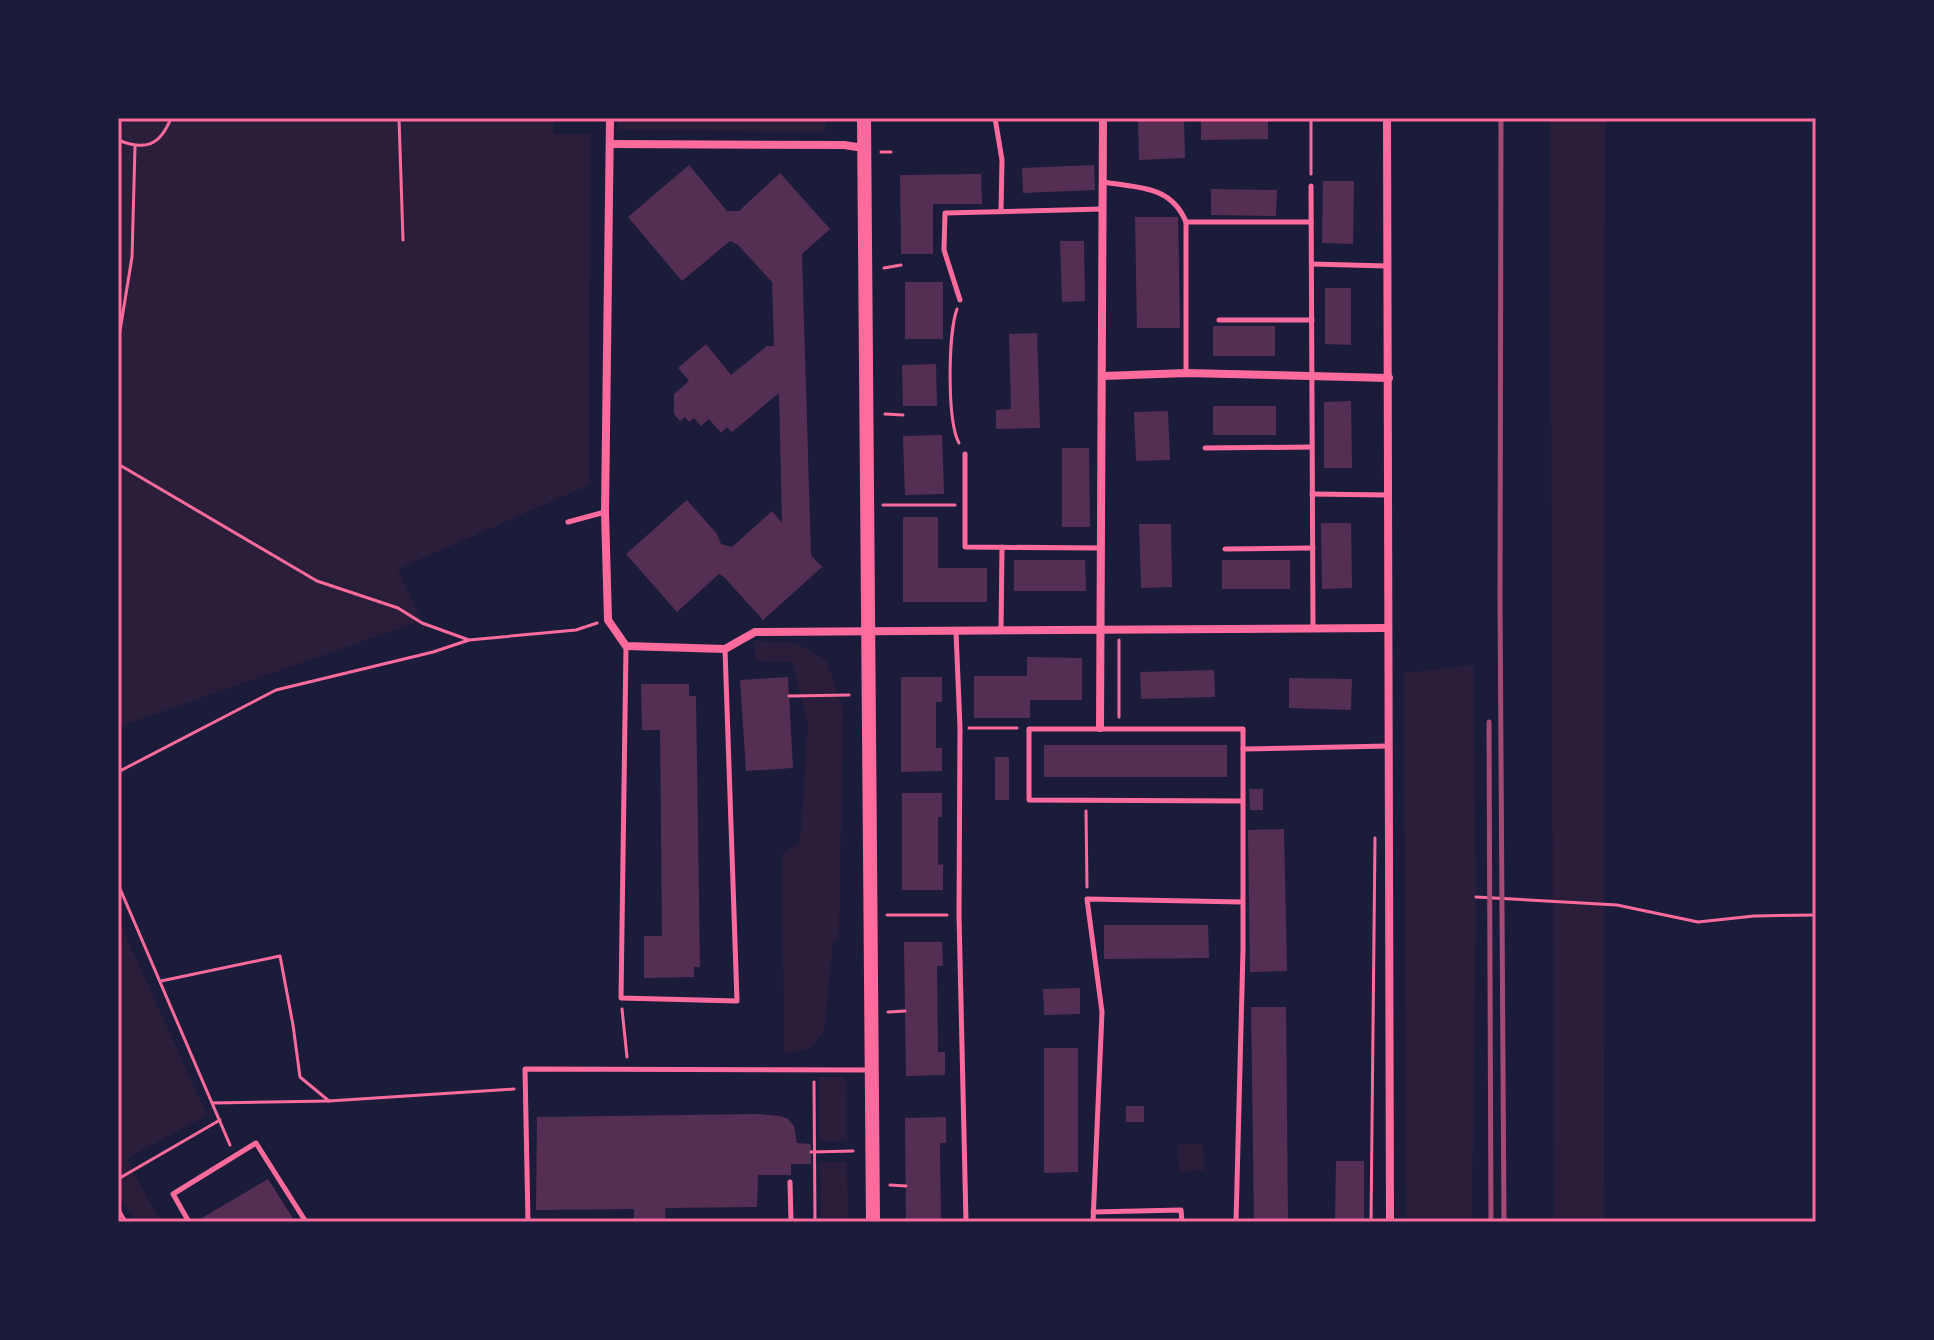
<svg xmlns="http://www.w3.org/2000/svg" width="1934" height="1340" font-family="'Times New Roman',serif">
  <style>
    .green { fill: #2a1e3b }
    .building { fill: #542f53 }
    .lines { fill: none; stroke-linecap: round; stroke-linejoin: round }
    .path { stroke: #ff6b9d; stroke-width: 3 }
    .service { stroke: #ff6b9d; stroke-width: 5 }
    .minor { stroke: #ff6b9d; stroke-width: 8 }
    .secondary { stroke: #ff6b9d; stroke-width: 14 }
    .rail { stroke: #a44b75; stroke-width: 5 }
    .neatline { fill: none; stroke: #ff6b9d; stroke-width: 3 }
  </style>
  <rect width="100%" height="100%" fill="#1b1b3a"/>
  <g class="green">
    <polygon points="118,118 553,118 553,134 590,134 589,485 398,569 421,621 118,727"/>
    <polygon points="618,118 825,118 825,132 619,130"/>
    <polygon points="1550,118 1605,118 1604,1222 1554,1222"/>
    <polygon points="755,641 796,643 826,660 843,708 839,939 833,942 824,1031 811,1048 784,1054 782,853 800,843 808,725 792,662 755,661"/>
    <polygon points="1473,665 1476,897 1472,1222 1406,1222 1404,673"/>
    <polygon points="118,919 207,1115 126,1159 161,1222 136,1222 118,1193"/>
    <polygon points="819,1077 841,1077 846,1080 847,1141 819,1141"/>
    <polygon points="1203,1143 1205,1170 1179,1172 1177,1145"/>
    <polygon points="820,1162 847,1162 848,1222 821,1222"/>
  </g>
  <g class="building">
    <polygon points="1138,118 1184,118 1185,158 1139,160"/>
    <polygon points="1201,118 1268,118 1268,139 1201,140"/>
    <polygon points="689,165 727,211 739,211 780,173 830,229 802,254 811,555 822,567 763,620 724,577 719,574 677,612 626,554 687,500 717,534 721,544 732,547 772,511 782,523 779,393 732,432 727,427 721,433 709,419 701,426 694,418 689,422 685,417 680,421 674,414 674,394 689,381 678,368 706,344 731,375 767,346 774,346 772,282 738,245 730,241 682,281 628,217"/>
    <polygon points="1094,165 1095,190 1023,193 1022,168"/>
    <polygon points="981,174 982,204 933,204 933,254 901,254 900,175"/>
    <polygon points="1323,181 1354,181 1353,244 1322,243"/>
    <polygon points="1211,189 1277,190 1276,216 1211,215"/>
    <polygon points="1135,217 1178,217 1180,328 1137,328"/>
    <polygon points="1060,241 1084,241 1085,301 1062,302"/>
    <rect x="905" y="282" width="38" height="57"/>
    <polygon points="1325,288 1351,288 1351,345 1325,344"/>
    <rect x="1213" y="326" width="62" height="30"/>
    <polygon points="1037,333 1040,428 996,429 996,410 1011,409 1009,334"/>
    <polygon points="936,364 937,406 903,406 902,365"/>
    <polygon points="1351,401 1352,468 1324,468 1324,402"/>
    <rect x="1213" y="406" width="63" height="29"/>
    <polygon points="1168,411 1170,460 1136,461 1134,412"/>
    <polygon points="942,435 944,494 905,495 903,436"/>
    <polygon points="1062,448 1089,448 1090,527 1062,527"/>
    <polygon points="903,517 938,517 938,568 987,568 987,602 903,602"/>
    <polygon points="1321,523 1351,523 1352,588 1322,589"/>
    <polygon points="1139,524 1171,524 1172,587 1141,588"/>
    <polygon points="1014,560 1085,560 1086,591 1014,591"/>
    <rect x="1222" y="560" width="68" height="29"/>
    <polygon points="1027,657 1082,658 1082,700 1030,700 1030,718 974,718 974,676 1027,676"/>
    <polygon points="1214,670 1215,697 1141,699 1140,672"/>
    <polygon points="788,677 793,768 746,771 740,680"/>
    <polygon points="901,677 942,677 942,702 936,702 936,748 942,748 942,771 901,772"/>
    <polygon points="1289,678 1352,679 1351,710 1289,708"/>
    <polygon points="641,684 689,684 689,696 696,696 700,967 694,967 694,977 644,978 644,936 662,936 660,730 642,730"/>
    <rect x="1044" y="745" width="183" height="32"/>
    <rect x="995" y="757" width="14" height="43"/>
    <polygon points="1249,789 1263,789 1263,810 1250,810"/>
    <polygon points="902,793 942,793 942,817 938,817 938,865 943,864 943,890 902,890"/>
    <polygon points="1284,829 1287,971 1250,972 1248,830"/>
    <polygon points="1104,925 1208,925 1209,958 1104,959"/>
    <polygon points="904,942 942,942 943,966 937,966 938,1052 945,1052 945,1075 906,1076"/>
    <polygon points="1080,988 1080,1014 1044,1015 1043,989"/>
    <polygon points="1251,1007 1286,1007 1288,1222 1254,1222"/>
    <polygon points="1044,1048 1078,1048 1078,1172 1044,1173"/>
    <rect x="1126" y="1106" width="18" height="16"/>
    <polygon points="757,1114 780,1116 788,1119 794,1126 797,1143 811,1144 811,1164 791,1164 791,1175 758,1175 757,1207 665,1208 666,1222 634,1222 634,1209 536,1210 537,1117"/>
    <polygon points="946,1117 946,1143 940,1143 941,1222 906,1222 905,1118"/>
    <polygon points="1336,1161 1364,1161 1364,1222 1335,1222"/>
    <polygon points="268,1179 295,1222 205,1222 202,1218"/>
  </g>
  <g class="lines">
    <g class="path">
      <polyline points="399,118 403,240"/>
      <polyline points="1311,118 1311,174"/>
      <path d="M118,140c27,11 42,6 53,-22h9"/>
      <polyline points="881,152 891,152"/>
      <polyline points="884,268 901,265"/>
      <path d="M957,309c-9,25 -10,112 2,134"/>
      <polyline points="118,343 132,257 135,147"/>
      <polyline points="885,414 903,415"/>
      <polyline points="118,464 317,581 398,608 422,623 469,640"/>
      <polyline points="883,505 955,505"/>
      <polyline points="789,696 849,695"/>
      <polyline points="1119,717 1119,640"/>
      <polyline points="969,728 1017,728"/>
      <polyline points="118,772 276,690 433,652 469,640 576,630 597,623"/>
      <polyline points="1086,811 1087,887"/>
      <polyline points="118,884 230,1145"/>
      <polyline points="1476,897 1617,905 1698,922 1754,916 1816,915"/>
      <polyline points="887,915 947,915"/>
      <polyline points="161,981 280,956 293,1025 300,1077 329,1101 514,1089"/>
      <polyline points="622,1009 627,1057"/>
      <polyline points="888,1012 905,1011"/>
      <polyline points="814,1082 815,1222"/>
      <polyline points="213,1103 329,1101"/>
      <polyline points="811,1152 853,1151"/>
      <polyline points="118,1179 220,1120"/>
      <polyline points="890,1185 906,1186"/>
      <polyline points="118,1208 126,1222"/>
      <polyline points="1371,1222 1375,838"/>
    </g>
    <g class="service">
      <polyline points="995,118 1002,160 1001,211"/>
      <path d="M1103,182c35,6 68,3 83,40v151"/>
      <polyline points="1311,186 1313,628"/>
      <polyline points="1186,222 1311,222"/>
      <polyline points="1312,264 1387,266"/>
      <polyline points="960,300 944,250 945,213 1102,209"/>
      <polyline points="1219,320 1312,320"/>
      <polyline points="1205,448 1312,447"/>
      <polyline points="965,454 965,547 1101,548"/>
      <polyline points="1312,494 1387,495"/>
      <polyline points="568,522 605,512"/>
      <polyline points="1225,549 1313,548"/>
      <polyline points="1001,630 1002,547"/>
      <polyline points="956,632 960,728 959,915 966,1222"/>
      <polyline points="626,647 621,998 737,1001 725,649"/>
      <polyline points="1243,749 1388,746"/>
      <polyline points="790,1182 791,1222"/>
      <polyline points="1093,1212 1181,1210 1182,1222"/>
      <polyline points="189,1222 173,1194 256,1143 306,1222"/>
      <polyline points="528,1222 525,1069 871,1070"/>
      <polyline points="1093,1222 1102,1012 1087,899 1242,902"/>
      <polyline points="1236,1222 1243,950 1243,729 1029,729 1029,800 1241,801"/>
    </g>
    <g class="minor">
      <polyline points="610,118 605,512 608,620 626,646 725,649 755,632 1387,628"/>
      <polyline points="1387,118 1390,1222"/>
      <polyline points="610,144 844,145 864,148"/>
      <polyline points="1103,376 1186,373 1389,378"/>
      <polyline points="1100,728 1103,118"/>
    </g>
    <polyline class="secondary" points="864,118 873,1222"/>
    <g class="rail">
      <polyline points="1501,118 1500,599 1504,1222"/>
      <polyline points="1489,722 1491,1222"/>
    </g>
  </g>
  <rect width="1934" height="1340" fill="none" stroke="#1b1b3a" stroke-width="240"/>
  <rect x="120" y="120" width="1694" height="1100" class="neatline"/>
</svg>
